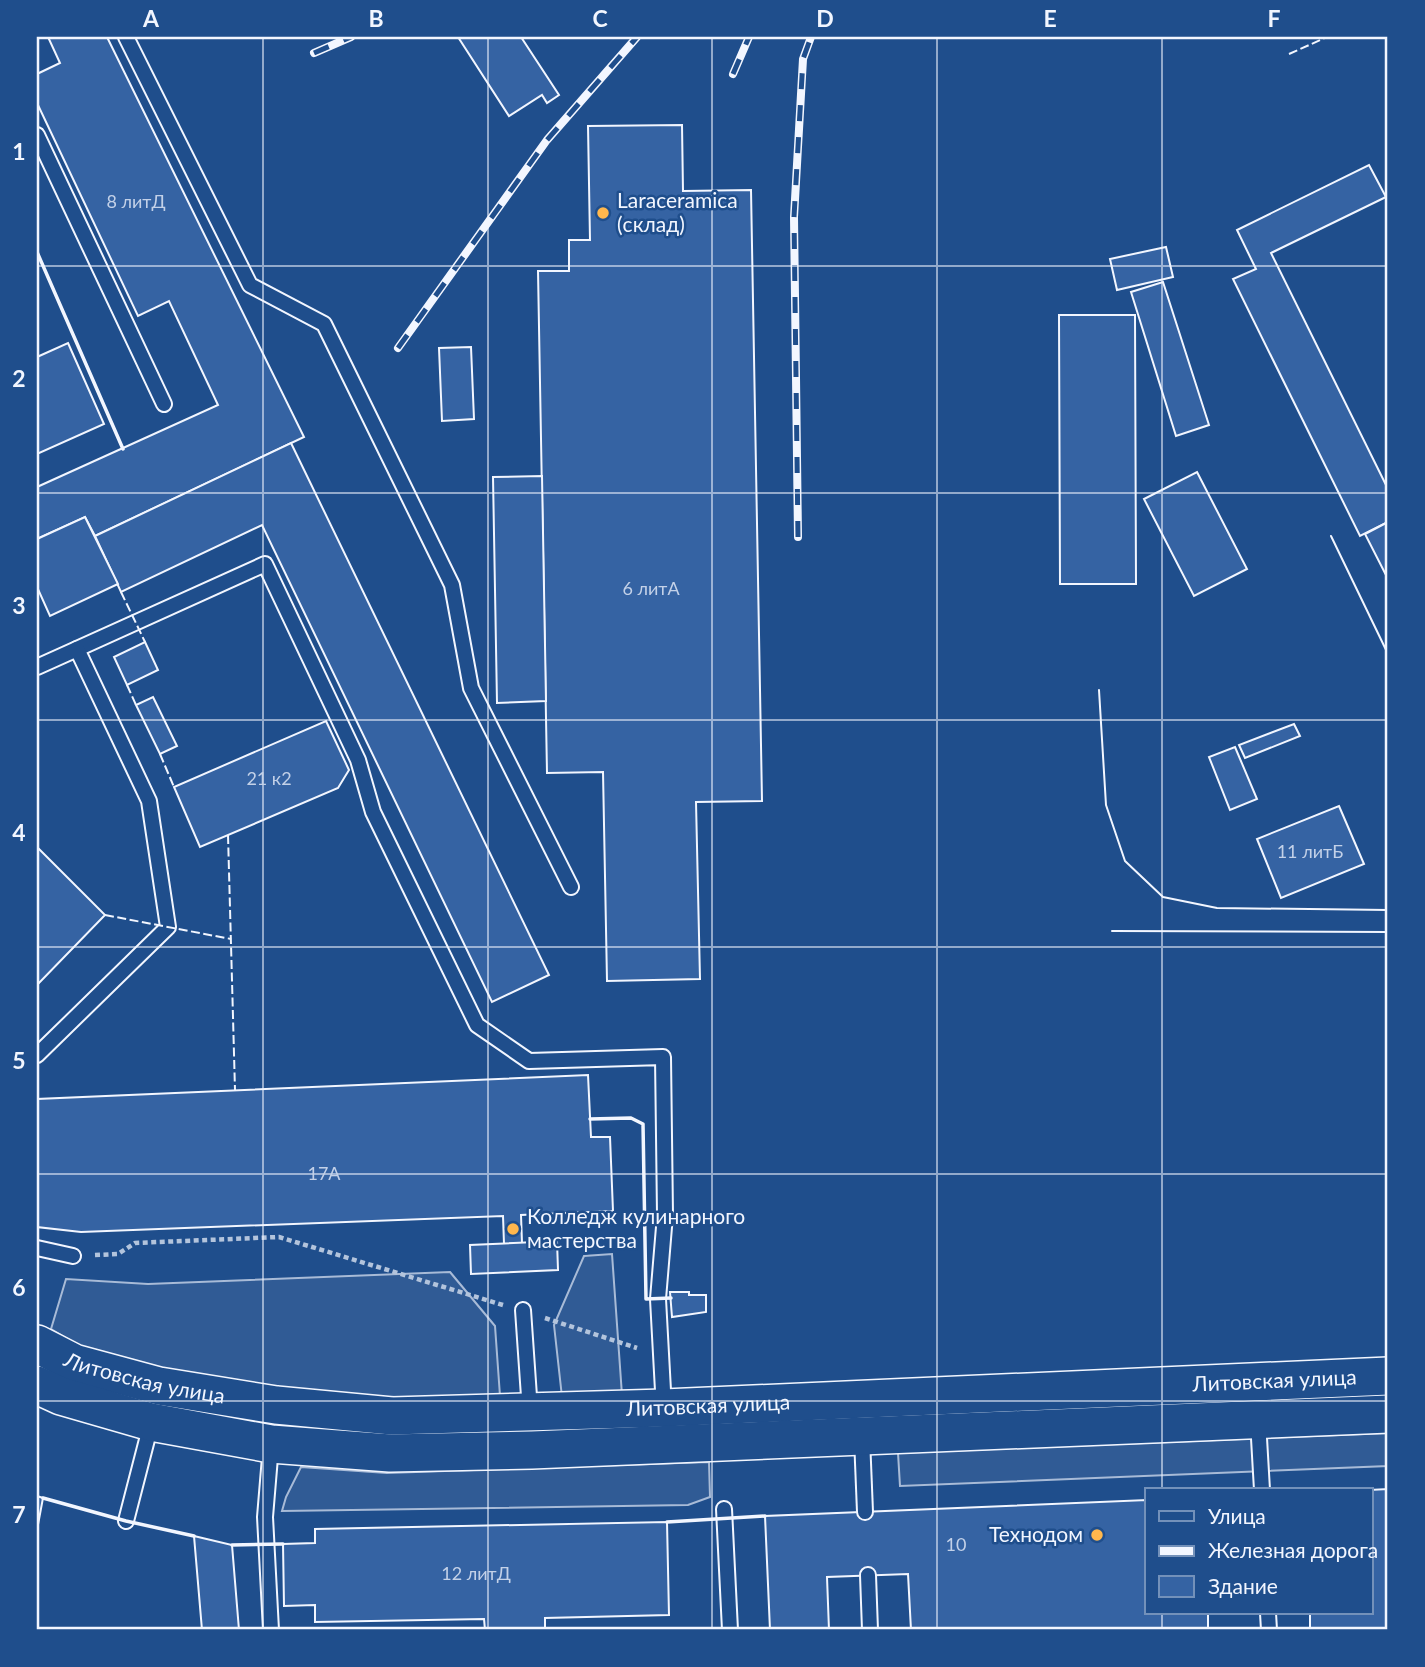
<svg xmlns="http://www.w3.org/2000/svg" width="1425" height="1667" font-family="Lato,sans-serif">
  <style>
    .built { fill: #305b95; stroke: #a8bbd7; stroke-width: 2 }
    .building { fill: #3563a3; stroke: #f2f6ff; stroke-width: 2 }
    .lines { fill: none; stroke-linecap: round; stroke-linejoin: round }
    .service-casing { stroke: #f2f6ff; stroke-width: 18 }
    .tertiary-casing { stroke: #f2f6ff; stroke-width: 40 }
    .path { stroke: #b3c4dc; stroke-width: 4.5; stroke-dasharray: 5 3.5; stroke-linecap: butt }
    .service { stroke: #1f4e8c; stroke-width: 14 }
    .tertiary { stroke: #1f4e8c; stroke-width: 37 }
    .tram { stroke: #f2f6ff; stroke-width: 2 }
    .rail-casing { stroke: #f2f6ff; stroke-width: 8 }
    .rail { stroke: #1f4e8c; stroke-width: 5; stroke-dasharray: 16; stroke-linecap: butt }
    .fence { stroke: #f2f6ff; stroke-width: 2; stroke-dasharray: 9 3.5; stroke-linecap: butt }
    .wall { stroke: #f2f6ff; stroke-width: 3.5 }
    .grid { fill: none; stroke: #f2f6ff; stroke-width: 2; stroke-opacity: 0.55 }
    .poi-dot { fill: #ffb74d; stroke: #1f4e8c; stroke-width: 2.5 }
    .labels { text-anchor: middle; stroke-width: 5; stroke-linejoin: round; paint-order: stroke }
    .number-label { font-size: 18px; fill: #c3d1e8 }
    .poi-label { font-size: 21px; fill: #f2f6ff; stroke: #1f4e8c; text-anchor: start }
    .street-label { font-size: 21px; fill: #f2f6ff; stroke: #1f4e8c }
    .neatline { fill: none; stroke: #f2f6ff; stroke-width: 2.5 }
    .grid-label { font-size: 23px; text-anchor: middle; font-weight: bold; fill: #f2f6ff }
  </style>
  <rect width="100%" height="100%" fill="#1f4e8c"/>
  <g class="built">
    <polygon points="612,1254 622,1395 562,1397 554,1325 584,1256"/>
    <polygon points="450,1272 495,1326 500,1396 408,1401 341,1398 173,1371 85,1349 51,1329 66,1279 148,1284"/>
    <polygon points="1388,1433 1388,1466 900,1486 898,1453"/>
    <polygon points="709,1462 710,1497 688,1505 282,1511 286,1497 301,1467 387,1473"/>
  </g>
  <g class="building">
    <polygon points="48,37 107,37 304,437 95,536 85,517 37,539 37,487 218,405 169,301 138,316 37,103 37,74 60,63"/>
    <polygon points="458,37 521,37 559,95 547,103 542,95 509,116"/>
    <polygon points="682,125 683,191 751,190 762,801 696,802 700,979 607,981 603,772 547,773 538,271 569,271 569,240 590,240 588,126"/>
    <polygon points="1369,165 1386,197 1271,253 1388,489 1388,522 1360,536 1233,279 1256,269 1237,230"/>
    <polygon points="1166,247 1173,277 1117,290 1110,259"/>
    <polygon points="1163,282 1209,425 1176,436 1131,292"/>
    <polygon points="1059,315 1135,315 1136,584 1060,584"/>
    <polygon points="68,343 104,424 37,454 37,357"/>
    <polygon points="471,347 474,419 442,421 439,348"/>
    <polygon points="291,443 549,975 492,1002 262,525 121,592 95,536"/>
    <polygon points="1197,472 1247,569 1194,596 1144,499"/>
    <polygon points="542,476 546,701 497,703 493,477"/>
    <polygon points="85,517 118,584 50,616 37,587 37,539"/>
    <polygon points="1388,522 1388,579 1365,534"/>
    <polygon points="145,642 158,670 127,685 114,657"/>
    <polygon points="153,697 177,746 160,754 136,705"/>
    <polygon points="326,721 349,770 338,788 200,847 174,787"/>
    <polygon points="1294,724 1300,736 1245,758 1239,745"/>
    <polygon points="1235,747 1257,799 1230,810 1209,757"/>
    <polygon points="1339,806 1364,864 1281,898 1257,839"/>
    <polygon points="37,847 105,915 37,985"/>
    <polygon points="588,1075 591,1137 610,1137 613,1211 521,1215 522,1243 504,1244 503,1216 81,1232 37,1227 37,1099"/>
    <polygon points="557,1241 558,1270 471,1274 470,1245"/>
    <polygon points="670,1292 689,1292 689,1295 706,1295 706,1312 672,1317"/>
    <polygon points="1388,1489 1388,1630 1310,1630 1310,1613 1371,1613 1371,1490 1369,1490"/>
    <polygon points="37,1496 43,1498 37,1530"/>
    <polygon points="1147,1500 1147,1613 1208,1613 1208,1630 911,1630 908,1574 827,1577 829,1630 770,1630 765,1516"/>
    <polygon points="667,1522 669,1615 545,1618 545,1630 485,1630 484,1619 315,1622 315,1605 284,1606 283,1544 315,1543 315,1529"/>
    <polygon points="194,1536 232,1545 239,1630 202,1630"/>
  </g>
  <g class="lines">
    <g class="service-casing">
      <g id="service">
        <polyline points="126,37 250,285 324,324 452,585 471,688 571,887"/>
        <polyline points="37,135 164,404"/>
        <polyline points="77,649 265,564 358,760 373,812 477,1025 529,1061 663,1057 665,1215 658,1299 664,1409"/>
        <polyline points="37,667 77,649 149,801 168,927 37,1055"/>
        <polyline points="37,1248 73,1256"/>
        <polyline points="523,1310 530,1411"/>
        <polyline points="1258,1421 1262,1490"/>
        <polyline points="862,1438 865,1512"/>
        <polyline points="271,1445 265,1517 271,1630"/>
        <polyline points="724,1509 730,1630"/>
        <polyline points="126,1521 151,1424"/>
        <polyline points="868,1575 870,1630"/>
        <polyline points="1268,1613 1269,1630"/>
      </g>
    </g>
    <g class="tertiary-casing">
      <g id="tertiary">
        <path id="s1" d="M37,1344l37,19 85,23 117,19 116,11 272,-8 724,-32"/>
        <polyline points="37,1385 61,1396 151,1422 271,1444 390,1453 532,1450 1388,1414"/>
      </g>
    </g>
    <g class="path">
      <polyline points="95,1255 118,1254 135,1243 279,1237 503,1305"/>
      <polyline points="545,1318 637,1348"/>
    </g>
    <use href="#service" class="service"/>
    <use href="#tertiary" class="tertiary"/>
    <g class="tram">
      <polyline points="1331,536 1388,654"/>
      <polyline points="1099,690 1106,805 1125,861 1163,897 1217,908 1388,910"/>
      <polyline points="1112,931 1388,932"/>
    </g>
    <g class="rail-casing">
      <g id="rail">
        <polyline points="314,53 351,37"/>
        <polyline points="733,74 749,37"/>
        <polyline points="398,348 547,140 637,37"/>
        <polyline points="798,537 794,217 803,59 811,37"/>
      </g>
    </g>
    <use href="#rail" class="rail"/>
    <g class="fence">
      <polyline points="1289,54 1327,37"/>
      <polyline points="121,592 145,642"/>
      <polyline points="127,685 136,705"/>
      <polyline points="160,754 174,787"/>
      <polyline points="228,835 235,1090"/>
      <polyline points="105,915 231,939"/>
    </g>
    <g class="wall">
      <polyline points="37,252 123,449"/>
      <polyline points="590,1119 631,1118 643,1124 646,1299 671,1298"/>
      <polyline points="43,1498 126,1521 194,1536"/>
      <polyline points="667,1522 765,1516"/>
      <polyline points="232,1545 283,1544"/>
    </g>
  </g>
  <path class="grid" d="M263,37v1593M488,37v1593M712,37v1593M937,37v1593M1162,37v1453M37,266h1351M37,493h1351M37,720h1351M37,947h1351M37,1174h1351M37,1401h1351M1162,1613v17"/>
  <g class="poi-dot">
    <circle cx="603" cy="213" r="7"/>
    <circle cx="513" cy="1229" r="7"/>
    <circle cx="1097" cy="1535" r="7"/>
  </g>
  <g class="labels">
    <g class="number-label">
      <text x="136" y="208">8 литД</text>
      <text x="651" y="595">6 литА</text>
      <text x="269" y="785">21 к2</text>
      <text x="1310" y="858">11 литБ</text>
      <text x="324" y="1180">17А</text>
      <text x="956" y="1551">10</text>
      <text x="476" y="1580">12 литД</text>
    </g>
    <g class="poi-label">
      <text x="617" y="208">Laraceramica<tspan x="617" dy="24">(склад)</tspan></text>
      <text x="527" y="1224">Колледж кулинарного<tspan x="527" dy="24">мастерства</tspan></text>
      <text x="1083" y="1542" text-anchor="end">Технодом</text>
    </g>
    <g class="street-label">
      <text dy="7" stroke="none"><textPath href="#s1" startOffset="114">Литовская улица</textPath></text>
      <text dy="7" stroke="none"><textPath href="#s1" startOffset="1248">Литовская улица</textPath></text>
      <text dy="7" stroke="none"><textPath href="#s1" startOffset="681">Литовская улица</textPath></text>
    </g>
  </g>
  <rect width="1425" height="1667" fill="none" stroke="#1f4e8c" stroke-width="77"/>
  <rect x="1145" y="1488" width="228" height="126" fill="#1f4e8c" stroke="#7391ba" stroke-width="2"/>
  <rect x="1159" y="1511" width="35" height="10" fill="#1f4e8c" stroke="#7391ba" stroke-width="2"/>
  <text x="1208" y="1524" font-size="21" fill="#f2f6ff">Улица</text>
  <rect x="1159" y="1546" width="35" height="10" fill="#f2f6ff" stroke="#7391ba" stroke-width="2"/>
  <text x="1208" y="1558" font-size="21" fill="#f2f6ff">Железная дорога</text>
  <rect x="1159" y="1576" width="35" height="21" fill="#3563a3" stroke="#7391ba" stroke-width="2"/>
  <text x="1208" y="1594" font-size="21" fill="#f2f6ff">Здание</text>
  <rect x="38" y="38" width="1348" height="1590" class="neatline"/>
  <g class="grid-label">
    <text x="151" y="27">A</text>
    <text x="376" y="27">B</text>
    <text x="600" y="27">C</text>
    <text x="825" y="27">D</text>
    <text x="1050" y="27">E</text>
    <text x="1274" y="27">F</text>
    <text x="19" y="160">1</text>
    <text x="19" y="387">2</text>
    <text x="19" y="614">3</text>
    <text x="19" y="841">4</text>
    <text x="19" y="1069">5</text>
    <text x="19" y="1296">6</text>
    <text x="19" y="1523">7</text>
  </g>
</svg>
